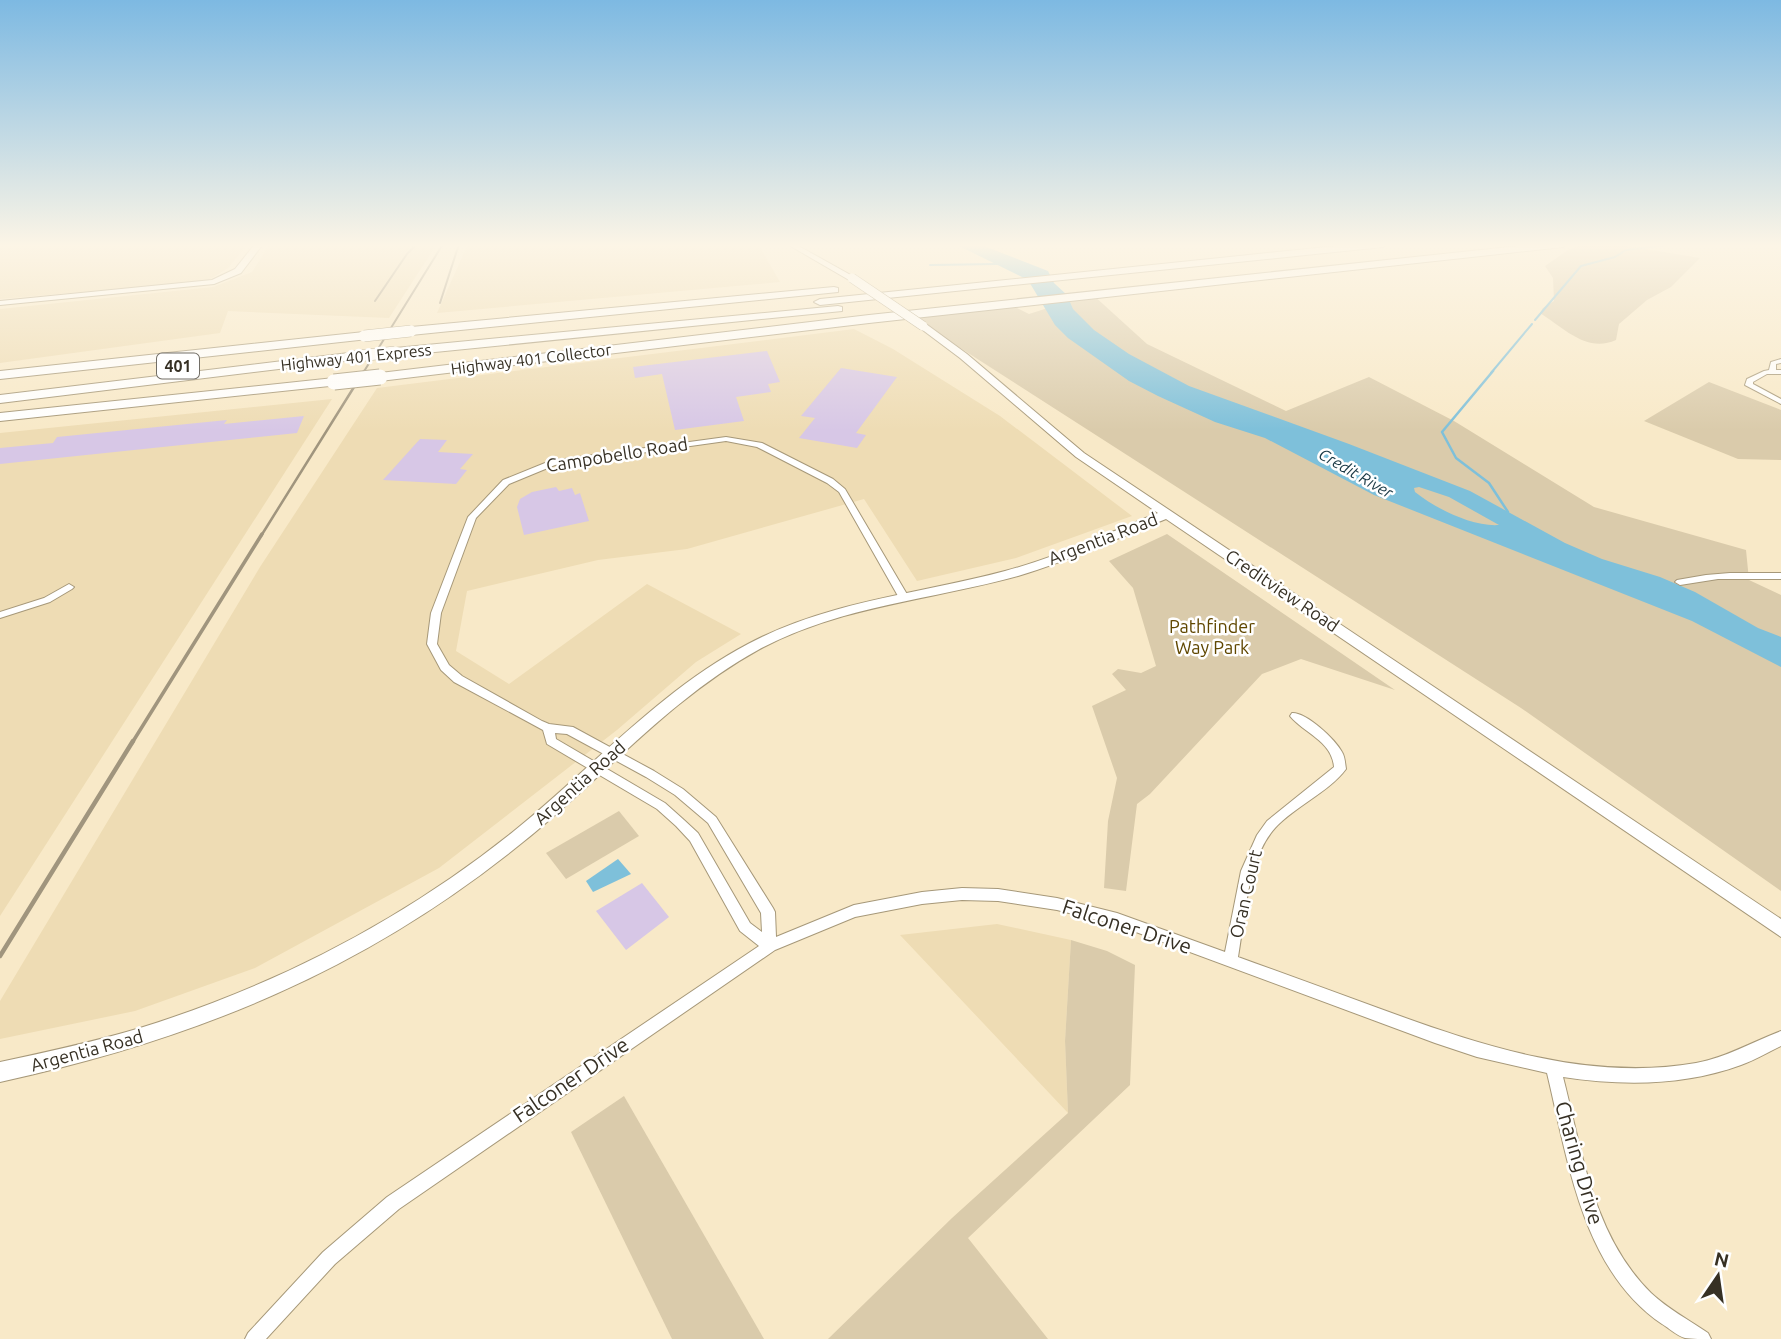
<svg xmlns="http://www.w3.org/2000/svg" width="1781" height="1339" font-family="Ubuntu,sans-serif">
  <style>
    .built { fill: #eedcb4 }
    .green { fill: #dacbab }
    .water { fill: #7ec0da; fill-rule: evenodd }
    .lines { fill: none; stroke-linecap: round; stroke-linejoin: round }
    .stream-far1 { stroke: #7ec0da; stroke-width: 2 }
    .stream { stroke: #7ec0da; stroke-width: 2.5 }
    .building { fill: #d7c7e6 }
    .street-casing { stroke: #a69879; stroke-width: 2 }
    .secondary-casing { stroke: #a69879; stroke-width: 2 }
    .highway-casing { stroke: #a69879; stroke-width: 2 }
    .street { fill: #fff; fill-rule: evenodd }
    .secondary { fill: #fff; fill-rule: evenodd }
    .highway { fill: #fff; fill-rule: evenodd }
    .rail-far3 { stroke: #a0957e; stroke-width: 2 }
    .rail-far2 { stroke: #a0957e; stroke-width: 2.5 }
    .rail-far1 { stroke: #a0957e; stroke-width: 3.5 }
    .rail { stroke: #a0957e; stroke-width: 4.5 }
    .secondary-bridge-casing { stroke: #a69879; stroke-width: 10; stroke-linecap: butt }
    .highway-bridge-far1-casing { stroke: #a69879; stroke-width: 12; stroke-linecap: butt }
    .highway-bridge-casing { stroke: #a69879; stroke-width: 17; stroke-linecap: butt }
    .secondary-bridge { stroke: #fff; stroke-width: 9 }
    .highway-bridge-far1 { stroke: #fff; stroke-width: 11 }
    .highway-bridge { stroke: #fff; stroke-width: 15 }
    .labels { text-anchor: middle; stroke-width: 5; stroke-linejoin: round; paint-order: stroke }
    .far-street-label { font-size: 16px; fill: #363024; stroke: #fff }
    .shield { fill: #fff; stroke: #726e66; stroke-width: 2 }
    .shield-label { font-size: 16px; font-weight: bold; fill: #363024 }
    .far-water-label { font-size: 16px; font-style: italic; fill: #183743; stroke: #fff }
    .street-label { font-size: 18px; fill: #363024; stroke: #fff }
    .park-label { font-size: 18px; fill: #604700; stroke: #fff }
    .near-street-label { font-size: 21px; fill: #363024; stroke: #fff }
  </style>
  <rect width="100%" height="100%" fill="#f8e9c8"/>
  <g class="built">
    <polygon points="0,244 248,244 228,268 207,281 0,299"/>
    <polygon points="270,244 437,244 389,318 228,311 220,333 0,363 0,309 213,287 252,272"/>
    <polygon points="468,244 758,244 780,282 437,313"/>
    <polygon points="854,329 893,349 1000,416 1132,516 1016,558 917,581 864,499 687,549 598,560 467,591 456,651 509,684 647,584 741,634 696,662 617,730 439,868 255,968 135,1011 0,1039 0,1001 260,567 377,388"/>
    <polygon points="332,399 0,916 0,433"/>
    <polygon points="997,924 1071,940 1065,1041 1068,1113 900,935"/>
  </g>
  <g class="green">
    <path d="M1584,244h31l85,14 -29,29 -24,13 -28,24 -3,16c-29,13 -51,-11 -76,-27l3,-5 11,-7 -1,-23 -8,-12 23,-16z"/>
    <polygon points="1092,294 1147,344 1286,411 1369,377 1454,421 1594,507 1746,550 1749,580 1781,595 1781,891 1521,708 912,317 1015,307 1029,314"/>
    <polygon points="1709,382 1781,410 1781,460 1738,459 1644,421"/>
    <polygon points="1167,534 1395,690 1301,659 1262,674 1150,794 1137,804 1126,891 1104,888 1108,821 1117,778 1092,706 1126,690 1112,674 1118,669 1141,673 1156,666 1133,588 1109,561"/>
    <polygon points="619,811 639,836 566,879 546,853"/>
    <polygon points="1071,940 1107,951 1135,965 1130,1085 968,1238 1048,1339 828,1339 952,1218 1068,1113 1065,1041"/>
    <polygon points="624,1096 764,1339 672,1339 571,1132"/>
  </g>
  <g class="water">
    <path d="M955,244h24l69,27 6,12 13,12 6,14 21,21 35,24 60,32 160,58 121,47 95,52 37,16 58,18 35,15 63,36 23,9v30l-89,-46 -318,-126 -109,-57 -50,-16 -57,-26 -29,-15 -61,-43 -13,-13 -27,-45zM1419,487l30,10 50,28c-27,2 -64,-17 -84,-33l-1,-4z"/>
    <polygon points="618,859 631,874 593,892 586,881"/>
  </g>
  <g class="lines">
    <g class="stream-far1">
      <polyline points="930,265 997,264"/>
      <polyline points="1535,320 1581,266 1615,257 1626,250 1675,244"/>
      <polyline points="1491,373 1532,324"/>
    </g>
    <polyline class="stream" points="1493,371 1442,432 1456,458 1489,483 1508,512"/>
  </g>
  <g class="building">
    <polygon points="767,351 780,382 768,384 771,392 736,397 744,421 675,430 662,374 635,378 633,367"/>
    <polygon points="841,368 897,377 856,433 866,435 857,448 799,438 815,418 801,416"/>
    <polygon points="304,416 297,433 0,464 0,448 53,443 57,437 227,420 224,424"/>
    <polygon points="420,439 447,440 438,452 473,454 460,469 467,470 456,484 383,480"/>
    <polygon points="556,487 559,491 572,488 575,495 580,493 589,521 524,535 517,507 520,499 532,492"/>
    <polygon points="642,883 669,917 626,950 596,911"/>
  </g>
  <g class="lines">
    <g class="street-casing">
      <g id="street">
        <polygon points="1781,359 1781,363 1776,364 1776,370 1781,370 1781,374 1767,374 1753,382 1753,384 1781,399 1781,404 1745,385 1747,379 1764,371 1769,370 1771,362"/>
        <path d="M726,437l36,6 71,36 12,10 63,107 -2,2h-6l-2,-2 -59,-104 -12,-9 -70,-36 -31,-6 -171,24 -46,19 -33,34 -35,95 -4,31 12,21 13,11 80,45 7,3 24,3 81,44 29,18 33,28 57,91 2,4 1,25 78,-32 68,-13 40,-4 36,1 59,9 60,15 108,39 16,-81 16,-36 10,-14 67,-54c-2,-26 -29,-33 -44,-51l2,-3c14,-1 43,26 50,39 3,5 3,11 4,17 -17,23 -52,38 -71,59 -28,31 -30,90 -37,129 47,17 94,34 140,51 101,37 210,74 318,55 31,-6 56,-21 85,-32v15c-13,6 -26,14 -40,19 -57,21 -119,21 -178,12 19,74 30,159 88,216 17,16 38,27 57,40l3,6c-8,0 -19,0 -26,-1 -8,-2 -16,-10 -23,-14 -80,-54 -94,-164 -115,-251l-70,-16 -42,-14 -318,-118 -60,-15 -59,-9 -36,-1 -40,4 -67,13 -80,33 -376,259 -64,55 -69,75h-21l3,-6 75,-81 64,-55 372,-251 -19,-15 -50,-90 -14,-15 -19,-17 -110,-65 -4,-14 -89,-48 -13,-12 -14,-26 4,-31 37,-96 35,-37 47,-19zM555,733l12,1 79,43 29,18 33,28 53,90 1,19 -12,-9 -52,-90 -14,-13 -19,-17 -109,-64z"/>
        <polygon points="1730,573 1781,573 1781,579 1718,579 1680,585 1675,582 1677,580 1706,575"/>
        <polygon points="69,584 74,587 72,589 50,602 0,618 0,612 44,598"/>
      </g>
    </g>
    <g class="secondary-casing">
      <g id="secondary">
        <polygon points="255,244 263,244 241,273 214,284 0,305 0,301 212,280 235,269"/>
        <polygon points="787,244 795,244 856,278 849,280"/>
        <path d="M920,324h6l41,30 117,99 697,466v18l-615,-418c-49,19 -97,42 -148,57 -87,24 -179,30 -260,74 -89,49 -156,129 -235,192 -158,128 -326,197 -523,240v-20c47,-10 94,-20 140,-34 135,-42 263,-108 374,-197 77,-62 145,-140 234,-187 80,-43 171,-50 257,-73 53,-14 103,-38 153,-58l-82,-56 -116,-99 -40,-30z"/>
      </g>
    </g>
    <g class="highway-casing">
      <g id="highway">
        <polygon points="1356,244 1388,244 1383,247 820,305 814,302 820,299"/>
        <polygon points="1537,244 1568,244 1563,247 869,323 380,381 373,377 380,373 869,315"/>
        <polygon points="834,287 838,288 838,292 411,335 405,331 411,327"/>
        <polygon points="838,306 842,307 842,311 395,356 389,352 395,348"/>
        <polygon points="364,332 368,333 368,339 0,379 0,371"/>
        <polygon points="349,353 355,357 353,360 0,403 0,395"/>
        <polygon points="334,378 339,379 339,385 0,421 0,413"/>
      </g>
    </g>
    <use href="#street" class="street"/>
    <use href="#secondary" class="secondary"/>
    <use href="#highway" class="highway"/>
    <g class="rail-far3">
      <polyline points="375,301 407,254 417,244"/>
      <polyline points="440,303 459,244"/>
      <polyline points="363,373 443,244"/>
    </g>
    <polyline class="rail-far2" points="261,536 364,371"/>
    <polyline class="rail-far1" points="132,743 262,534"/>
    <polyline class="rail" points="0,956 133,741"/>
    <g class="secondary-bridge-casing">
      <polyline id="secondary-bridge" points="852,278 923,326"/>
    </g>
    <g class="highway-bridge-far1-casing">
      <g id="highway-bridge-far1">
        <polyline points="364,336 411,331"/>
        <polyline points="349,357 395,352"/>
      </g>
    </g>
    <g class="highway-bridge-casing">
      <polyline id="highway-bridge" points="334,382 380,377"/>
    </g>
    <use href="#secondary-bridge" class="secondary-bridge"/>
    <use href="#highway-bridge-far1" class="highway-bridge-far1"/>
    <use href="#highway-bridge" class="highway-bridge"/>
  </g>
  <linearGradient id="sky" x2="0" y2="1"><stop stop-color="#7db9e2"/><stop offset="0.57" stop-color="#fcf5e6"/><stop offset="1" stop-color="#fcf5e6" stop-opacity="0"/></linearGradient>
  <rect width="1781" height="431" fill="url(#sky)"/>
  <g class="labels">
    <g class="far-street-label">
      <text transform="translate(356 357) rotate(-6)" y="6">Highway 401 Express</text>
      <text transform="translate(531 359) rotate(-7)" y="6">Highway 401 Collector</text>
    </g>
    <rect class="shield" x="157" y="353.5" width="42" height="25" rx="5"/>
    <g class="shield-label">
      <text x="178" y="372">401</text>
    </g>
    <g class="far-water-label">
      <text transform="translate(1356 473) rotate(30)" y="6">Credit River</text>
    </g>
    <g class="street-label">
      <text transform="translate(617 455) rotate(-9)" y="6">Campobello Road</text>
      <text transform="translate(1103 539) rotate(-21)" y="6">Argentia Road</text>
      <text transform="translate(1282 591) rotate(34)" y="6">Creditview Road</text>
      <text transform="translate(580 783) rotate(-42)" y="6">Argentia Road</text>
      <text transform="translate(1246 894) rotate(-77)" y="6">Oran Court</text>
      <text transform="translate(87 1051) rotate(-15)" y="6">Argentia Road</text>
    </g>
    <g class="park-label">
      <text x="1212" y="633">Pathfinder<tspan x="1212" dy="21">Way Park</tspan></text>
    </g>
    <g class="near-street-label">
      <text transform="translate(1127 927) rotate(18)" y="7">Falconer Drive</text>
      <text transform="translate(571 1080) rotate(-34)" y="7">Falconer Drive</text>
      <text transform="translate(1579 1163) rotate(74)" y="7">Charing Drive</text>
    </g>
  </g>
  <g transform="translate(1718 1276) rotate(13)" stroke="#ffffff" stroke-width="5" paint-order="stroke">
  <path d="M0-5L12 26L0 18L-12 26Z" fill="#363024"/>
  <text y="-10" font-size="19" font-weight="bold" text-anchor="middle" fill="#363024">N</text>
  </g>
</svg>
